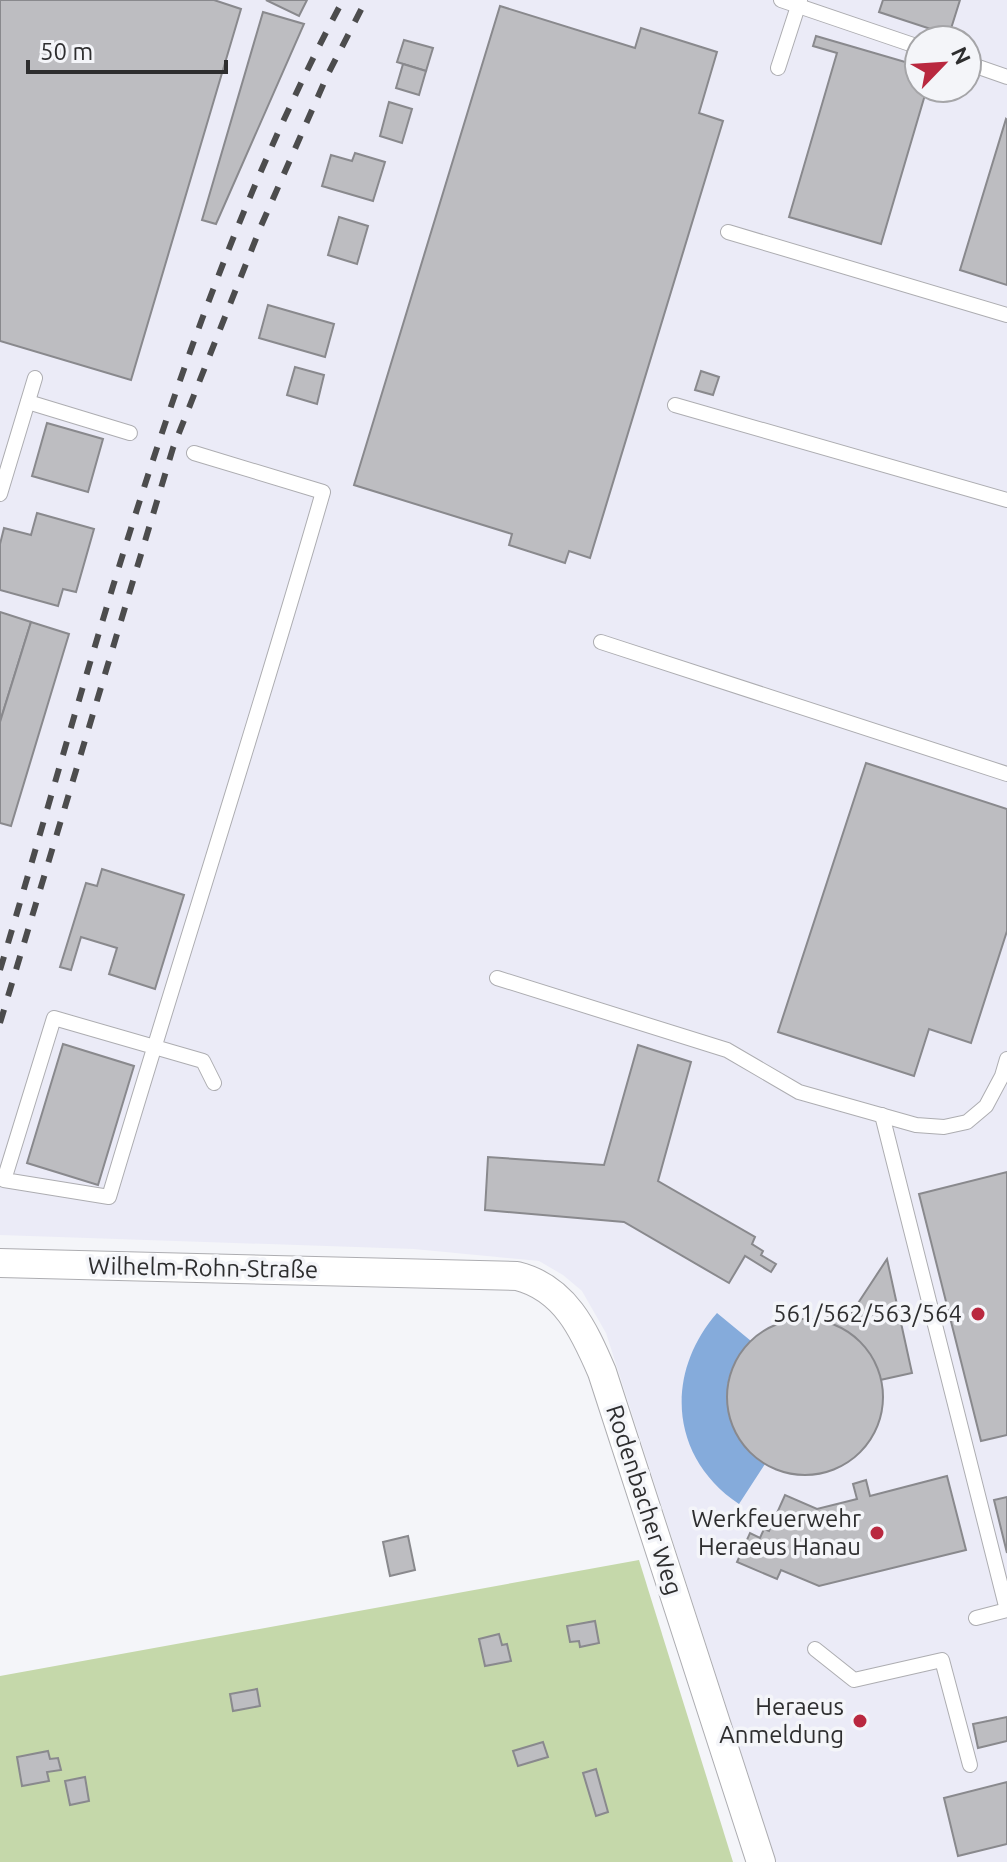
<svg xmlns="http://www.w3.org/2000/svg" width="1007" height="1862" font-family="Ubuntu,sans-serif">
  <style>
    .built { fill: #ebebf7; fill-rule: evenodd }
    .green { fill: #c5d8aa }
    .water { fill: #85abdb }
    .building { fill: #bdbdc1; stroke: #89898d; stroke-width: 2 }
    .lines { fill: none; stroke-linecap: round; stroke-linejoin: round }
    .service-casing { stroke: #adadb1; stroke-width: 16 }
    .minor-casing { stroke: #adadb1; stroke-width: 30 }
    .service { stroke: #fff; stroke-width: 14 }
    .minor { stroke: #fff; stroke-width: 28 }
    .rail { stroke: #4c4c4d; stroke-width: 6; stroke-dasharray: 14 14; stroke-linecap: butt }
    .poi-dot { fill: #b9283f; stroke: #f4f5f9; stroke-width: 3 }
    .labels { text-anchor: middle; stroke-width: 7; stroke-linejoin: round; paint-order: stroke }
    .street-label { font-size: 24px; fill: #2e2e2f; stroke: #f4f5f9 }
    .poi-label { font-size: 24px; fill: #2e2e2f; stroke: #f4f5f9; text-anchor: end }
  </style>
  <rect width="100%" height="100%" fill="#f4f5f9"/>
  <path class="built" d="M0,0h1007v1862h-231l-170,-529 -24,-42 -19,-16 -24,-14 -125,-12 -414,-14zM919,40h48v48h-48z"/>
  <polygon class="green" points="639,1560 733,1862 0,1862 0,1676"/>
  <path class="water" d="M717,1313l34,28c-8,10 -17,20 -21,33 -10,33 5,73 35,90l-26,40c-69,-46 -75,-130 -22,-191z"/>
  <g class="building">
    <polygon points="0,0 214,0 241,9 131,380 0,341"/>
    <polygon points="266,0 307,0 299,16"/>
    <polygon points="883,0 960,0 949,35 879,12"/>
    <polygon points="500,6 635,48 641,28 717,52 699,113 723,121 590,558 569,551 565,563 509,545 512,534 354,485"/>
    <polygon points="263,12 304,24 216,224 202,220"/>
    <polygon points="816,36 919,66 919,88 927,88 881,244 789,217 837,53 813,46"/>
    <polygon points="404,40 433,48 426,71 397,62"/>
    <polygon points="403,64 426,71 419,95 396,88"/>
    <polygon points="389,102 412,109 402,143 380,136"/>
    <polygon points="1006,119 1007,120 1007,285 960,270"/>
    <polygon points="355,153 385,162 373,201 322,186 331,155 352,161"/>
    <polygon points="339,217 368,226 357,264 328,255"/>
    <polygon points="268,305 334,324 325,357 259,338"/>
    <polygon points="295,367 324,375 317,404 287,395"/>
    <polygon points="701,371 719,377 713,395 695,390"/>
    <polygon points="47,423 103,439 88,492 32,476"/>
    <polygon points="37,513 94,529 76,592 63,589 58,606 0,590 0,544 4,528 31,535"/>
    <polygon points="0,612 31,622 0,722"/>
    <polygon points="31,622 69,634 11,826 0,823 0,722"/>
    <polygon points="866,763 1007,809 1007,931 971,1043 929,1029 914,1076 778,1032"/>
    <polygon points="102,869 184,895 155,989 109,974 117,948 81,937 71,970 60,967 86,883 97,886"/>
    <polygon points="63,1044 134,1066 98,1185 27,1163"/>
    <polygon points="638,1045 691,1062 658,1181 755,1237 752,1244 763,1251 761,1255 776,1264 771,1272 745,1256 729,1283 624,1222 485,1210 488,1157 604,1165"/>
    <polygon points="1007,1172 1007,1435 981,1441 919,1194"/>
    <polygon points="887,1259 912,1373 880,1380 871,1357 859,1342 848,1333 824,1323 831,1310 847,1320"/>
    <circle cx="805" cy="1397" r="78"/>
    <polygon points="947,1476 966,1550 819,1586 781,1570 777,1579 737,1562 750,1533 760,1538 764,1529 769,1531 785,1495 817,1509 857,1499 853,1484 866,1480 870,1496"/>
    <polygon points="1007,1497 1007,1553 994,1500"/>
    <polygon points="408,1536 415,1570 390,1576 383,1542"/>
    <polygon points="595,1621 599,1643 580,1647 579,1641 570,1642 567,1626"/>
    <polygon points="499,1634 502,1645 507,1644 511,1661 485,1666 479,1639"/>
    <polygon points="257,1689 260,1706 233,1711 230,1694"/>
    <polygon points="1007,1717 1007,1741 978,1748 973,1724"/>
    <polygon points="543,1742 548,1757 518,1766 513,1751"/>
    <polygon points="48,1751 50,1759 58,1758 61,1770 47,1772 49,1781 22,1786 17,1757"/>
    <polygon points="596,1769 608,1812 596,1816 583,1773"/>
    <polygon points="85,1777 89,1801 70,1805 65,1781"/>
    <polygon points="1007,1782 1007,1844 958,1856 944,1798"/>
  </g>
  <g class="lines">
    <g class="service-casing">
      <g id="service">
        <polyline points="781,0 919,47"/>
        <polyline points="967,63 1007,77"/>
        <polyline points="778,68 800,0"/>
        <polyline points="728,232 1007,315"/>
        <polyline points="28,402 130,433"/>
        <polyline points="675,405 1007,500"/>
        <path d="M194,453l129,39c-68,236 -144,470 -214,705l-105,-17 50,-162 149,43 11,22"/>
        <polyline points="0,494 35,378"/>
        <polyline points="601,642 1007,774"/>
        <polyline points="497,978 727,1050 799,1092 916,1125 944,1127 967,1122 986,1106 1002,1076 1007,1059"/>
        <polyline points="882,1115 1007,1610 976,1618"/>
        <polyline points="815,1649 854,1680 942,1660 970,1765"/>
      </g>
    </g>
    <g class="minor-casing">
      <path id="minor" d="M0,1263l517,13c48,12 67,54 85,96l159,490"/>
    </g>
    <use href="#service" class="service"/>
    <use href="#minor" class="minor"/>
    <g class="rail">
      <path d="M0,970c98,-327 182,-668 343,-970"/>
      <polyline points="0,1023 173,448 261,226 327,76 366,0"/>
    </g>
  </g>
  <g class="poi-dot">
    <circle cx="978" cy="1314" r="8"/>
    <circle cx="877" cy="1533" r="8"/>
    <circle cx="860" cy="1721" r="8"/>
  </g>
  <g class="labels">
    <g class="street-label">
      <text transform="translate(203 1268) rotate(1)" y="8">Wilhelm-Rohn-Straße</text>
      <text transform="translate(644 1500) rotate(72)" y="8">Rodenbacher Weg</text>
    </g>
    <g class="poi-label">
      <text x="962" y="1322">561/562/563/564</text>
      <text x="861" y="1527">Werkfeuerwehr<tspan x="861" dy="28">Heraeus Hanau</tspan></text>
      <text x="844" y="1715">Heraeus<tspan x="844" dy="28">Anmeldung</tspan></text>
    </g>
  </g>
  <g transform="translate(943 64) rotate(65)"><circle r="38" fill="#f4f5f9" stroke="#a5a5a8" stroke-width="2"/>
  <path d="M0-6L14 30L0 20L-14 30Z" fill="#b9283f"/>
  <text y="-12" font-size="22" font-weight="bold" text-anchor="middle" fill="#2e2e2f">N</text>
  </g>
  <path d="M28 60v12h198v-12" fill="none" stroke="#2e2e2f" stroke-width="4"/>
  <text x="40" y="60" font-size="24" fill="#2e2e2f" stroke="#f4f5f9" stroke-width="6" paint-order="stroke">50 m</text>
</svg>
